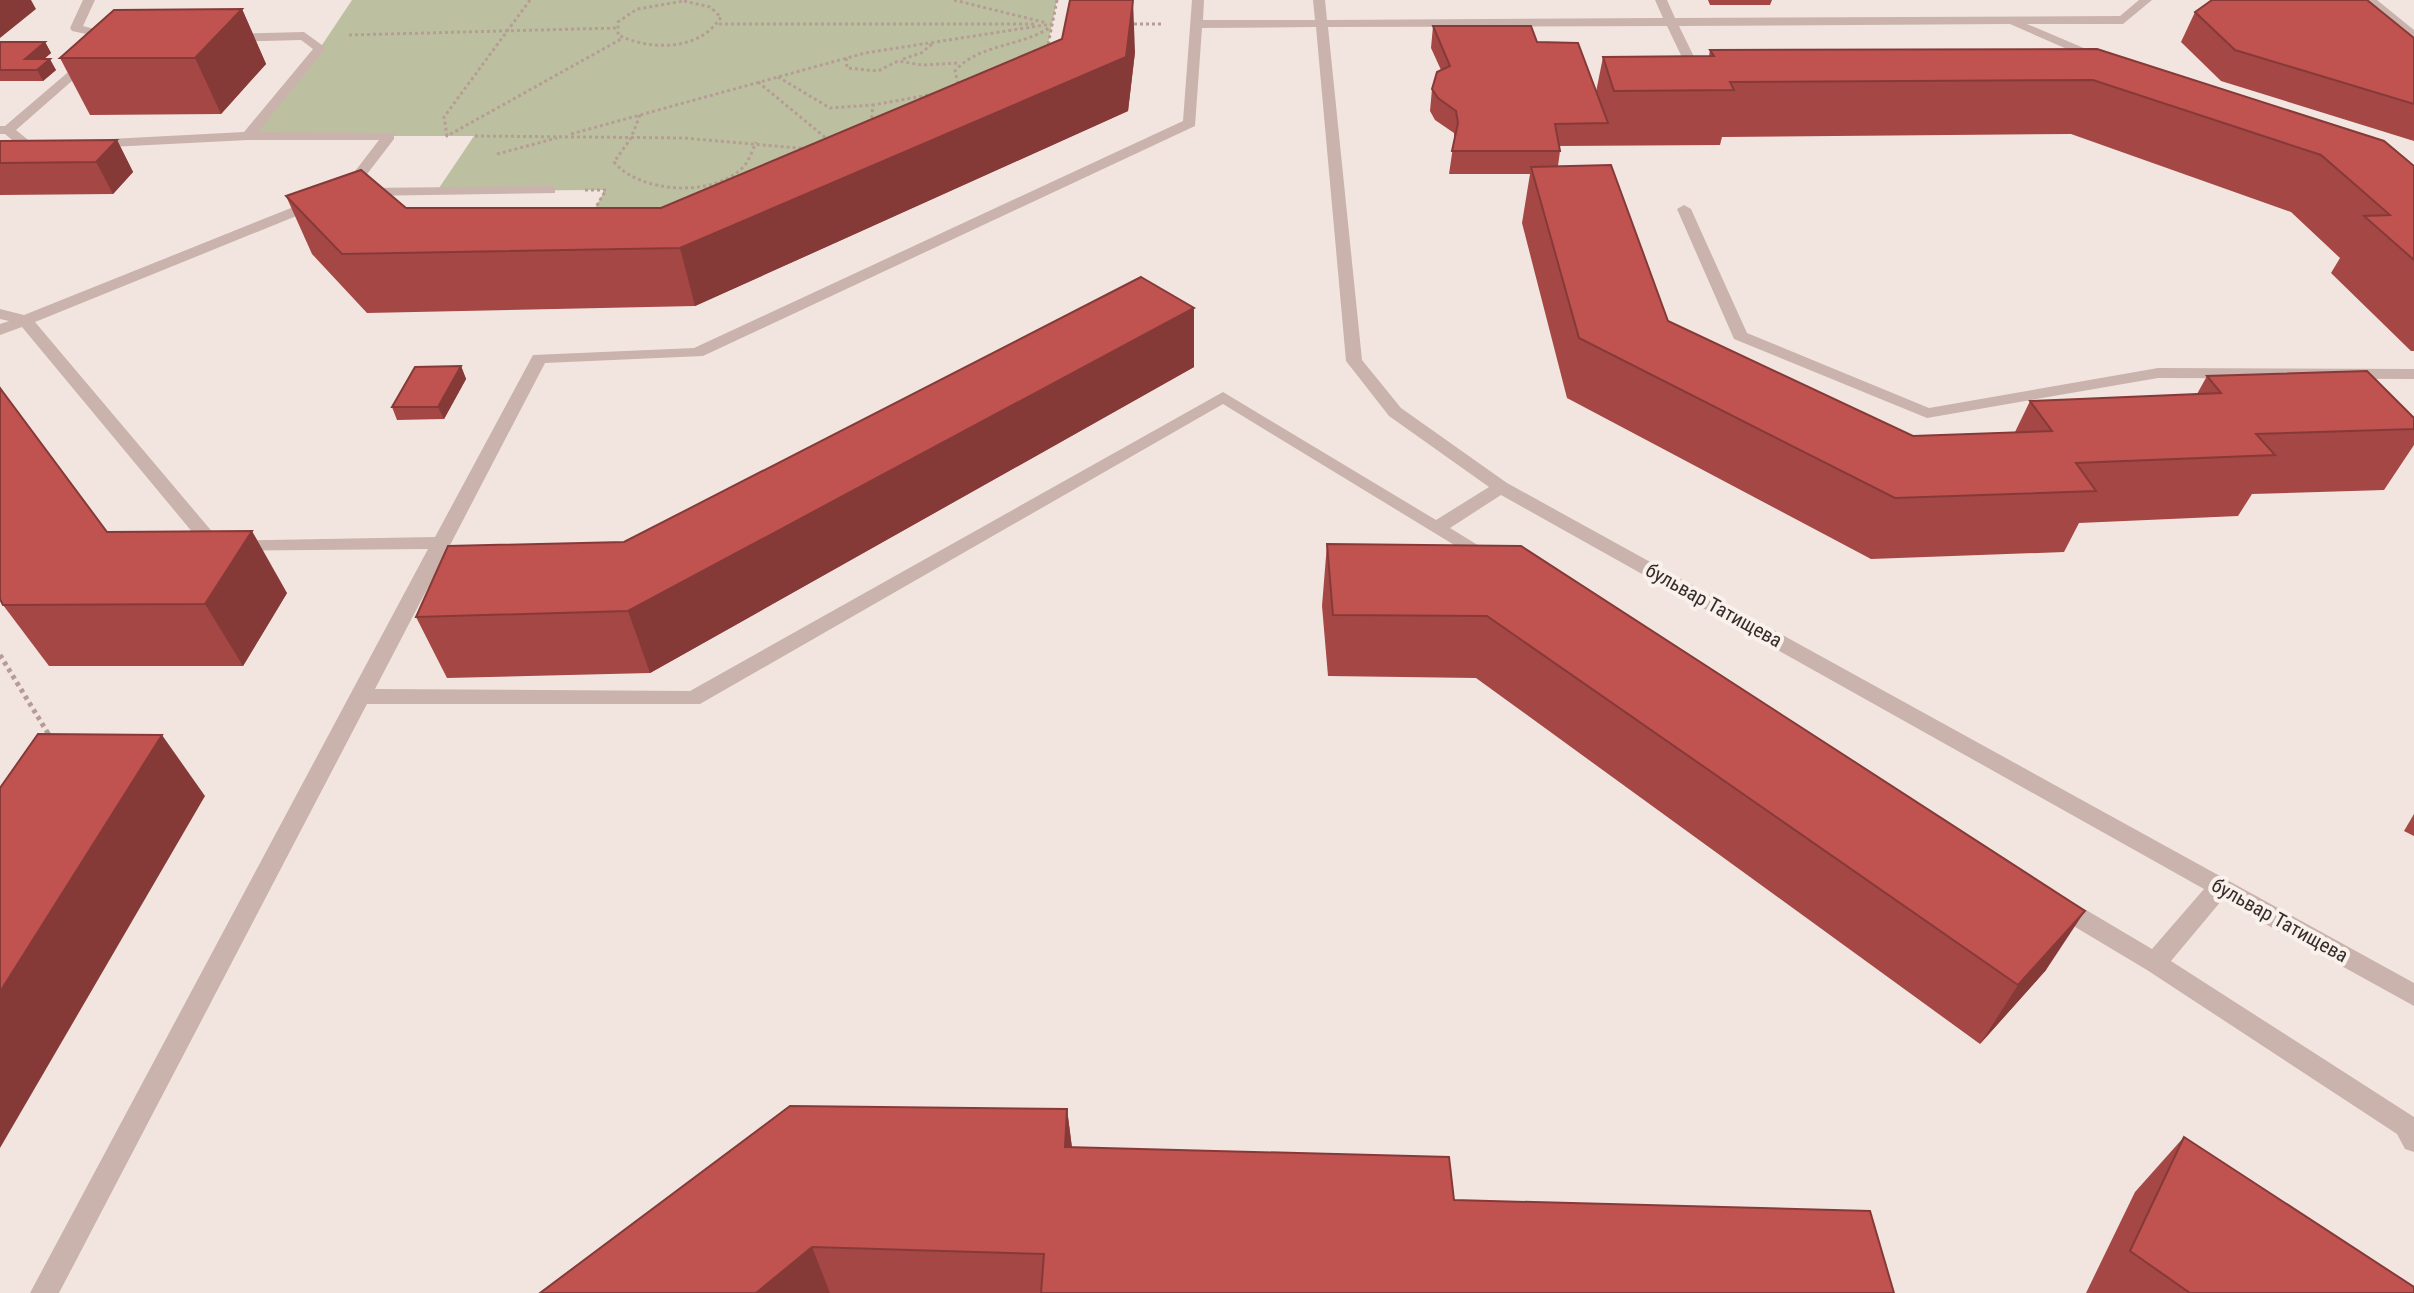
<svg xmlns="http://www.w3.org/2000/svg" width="2414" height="1293" font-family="'Roboto Condensed',sans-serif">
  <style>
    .green { fill: #bdc0a0 }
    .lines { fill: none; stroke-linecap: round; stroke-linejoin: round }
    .path-far2 { stroke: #b59d96; stroke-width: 3; stroke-dasharray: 3 3; stroke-linecap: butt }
    .path-far1 { stroke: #b59d96; stroke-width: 5; stroke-dasharray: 4 4; stroke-linecap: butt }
    .path { stroke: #b59d96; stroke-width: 6; stroke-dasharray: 5 5; stroke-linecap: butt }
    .minor { fill: #cab3ac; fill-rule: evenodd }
    .wall { fill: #a54745 }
    .shaded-wall { fill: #863a38 }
    .building { fill: #c05350; stroke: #863a38; stroke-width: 2 }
    .labels { text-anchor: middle; stroke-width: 8; stroke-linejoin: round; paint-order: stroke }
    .street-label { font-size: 20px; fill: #382c2b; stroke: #f9f1ec }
  </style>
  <rect width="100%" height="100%" fill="#f2e5e0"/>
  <polygon class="green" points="352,0 1057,0 1040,83 862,155 581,234 605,190 437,191 474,136 248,136 320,48"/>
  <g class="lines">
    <g class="path-far2">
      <polyline points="530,0 444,117 447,136 623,38"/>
      <polyline points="954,0 1047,23"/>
      <path d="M684,1l26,6 11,10c-21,34 -70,34 -103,18v-13l19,-13z"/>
      <polyline points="719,24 1034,24"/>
      <polyline points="1128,24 1162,24"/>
      <polyline points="349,35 616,28"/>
      <polyline points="1047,50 1057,0"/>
      <polyline points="846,58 847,68 878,71 898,61 922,65 959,63"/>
      <polyline points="903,59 921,53 932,44"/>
      <polyline points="778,77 830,108 873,105"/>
      <polyline points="758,82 832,143"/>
      <path d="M953,87l5,-3 -3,-13c23,-27 65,-24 94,-43"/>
      <path d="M640,115l-9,23 -17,24c26,32 103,36 131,3 5,-7 8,-16 11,-23"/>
      <polyline points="871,124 873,105 945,92"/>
      <polyline points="571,134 865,53 1051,24"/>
      <polyline points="475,136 684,138 809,149"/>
      <polyline points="497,154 557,138"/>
      <polyline points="585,190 606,190 593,212"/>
    </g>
    <polyline class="path-far1" points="0,655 49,735"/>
    <polyline class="path" points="47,733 51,739"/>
    <g class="minor">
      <polygon points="83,0 95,0 83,26 119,35 119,41 72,31 70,28"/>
      <path d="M1192,0h12l-1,20h112l-2,-20h12l2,20 336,-2 -8,-18h12l8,18 445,-2 19,-16h13l-29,24h-96l78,33 2,3 -6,4 -91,-40 -331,2 18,37 16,4 -6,4 -19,-1 -21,-44 -339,1 34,333 39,48 106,75 907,500v23l-192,-106 -51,61 243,156v35l-9,-3 -8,-15 -250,-164 -97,-58 -4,-7 4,-7 8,-3 8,3 86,51 52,-60 -703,-394 -51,33 44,27 2,4 -2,4 -7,2 -264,-161 -523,300h-333l-308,589h-29l398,-744 -220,2 -186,-224 -22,8v-11l9,-3 -9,-2v-10l24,6 287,-115h10v6l-286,116 185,219 215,-4 98,-182 161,-7 489,-227zM1316,27l30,334 43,55 100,71 -53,33 -213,-128 -533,299 -315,-2 170,-326 158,-7 492,-230 7,-98z"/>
      <polygon points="2364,0 2377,0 2414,30 2414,40"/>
      <polygon points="304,32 326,48 258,132 394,133 394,139 351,195 341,195 339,192 379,140 248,140 91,148 84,144 91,140 244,132 313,49 301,40 230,42 224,38 230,34"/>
      <polygon points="87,56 97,59 16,130 33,144 48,144 48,150 25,151 5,134 0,134 0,126 5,126"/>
      <polygon points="550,186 555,187 555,193 362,196 355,192 362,188"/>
      <polygon points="1684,205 1691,209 1747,333 1929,408 2158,368 2414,369 2414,379 2158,378 1927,418 1734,339 1677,209"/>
    </g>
  </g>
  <g class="wall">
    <polygon points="1708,0 1772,0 1770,5 1710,5"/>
    <polygon points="242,9 266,64 221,114 90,115 60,58"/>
    <polygon points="2195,12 2414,38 2414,141 2221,81 2181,42"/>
    <polygon points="1433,26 1537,42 1596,92 1603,57 1709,56 1710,50 2097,49 2414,166 2414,351 2411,351 2331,273 2340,258 2291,212 2071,134 1722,137 1720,145 1559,146 1560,151 1558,166 1668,321 1913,436 2015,432 2030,401 2197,394 2207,376 2414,418 2414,445 2384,490 2252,494 2238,516 2079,523 2064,552 1871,559 1567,398 1522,223 1530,174 1449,174 1454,140 1454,133 1435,120 1430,111 1432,89 1441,70 1431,48"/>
    <polygon points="0,42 45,42 51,53 44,59 56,70 43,81 0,81"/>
    <polygon points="1135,52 1128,111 695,306 367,313 312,254 286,196 406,208 661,208"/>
    <polygon points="117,140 133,172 113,194 0,195 0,141"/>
    <polygon points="1194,308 1194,367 650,673 447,678 416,617 624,542"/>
    <polygon points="461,366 466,379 444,419 397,420 392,407"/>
    <polygon points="107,532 287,593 243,666 49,666 3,605"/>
    <polygon points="1327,544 1521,546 2046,970 1980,1044 1476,678 1328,676 1322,606"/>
    <polygon points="2414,814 2414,836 2404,831"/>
    <polygon points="1067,1109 1072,1147 1454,1200 1894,1293 540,1293"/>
    <polygon points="2184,1137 2414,1293 2086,1293 2135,1192"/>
  </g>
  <g class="shaded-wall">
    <polygon points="0,0 31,0 36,9 0,38"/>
    <polygon points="1133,0 1135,52 1128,111 695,306 680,248"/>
    <polygon points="242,9 266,64 221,114 195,58"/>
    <polygon points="45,42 51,53 31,70 25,59"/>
    <polygon points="50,59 56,70 43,81 37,70"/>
    <polygon points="117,140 133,172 113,194 96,162"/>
    <polygon points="1194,308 1194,367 650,673 628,611"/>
    <polygon points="461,366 466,379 444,419 438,407"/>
    <polygon points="252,531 287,593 243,666 205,604"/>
    <polygon points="162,735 205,796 0,1148 0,992"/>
    <polygon points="2085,911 2046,970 1980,1044 2018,985"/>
    <polygon points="1067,1109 1074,1165 1065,1147"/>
    <polygon points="812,1247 830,1293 756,1293"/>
  </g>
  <g class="building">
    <polygon points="1070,0 1133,0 1126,57 680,248 342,254 286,196 361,170 406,208 661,208 1062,39"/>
    <polygon points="2212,0 2367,0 2414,38 2414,104 2235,50 2195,12"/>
    <polygon points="242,9 195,58 60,58 114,10"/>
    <polygon points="1433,26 1531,26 1537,42 1578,43 1608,123 1555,124 1560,151 1452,151 1458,123 1456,111 1438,98 1432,89 1437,72 1450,66"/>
    <polygon points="0,42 45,42 25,59 50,59 37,70 0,70"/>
    <polygon points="2097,49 2384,141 2414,166 2414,260 2364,216 2390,215 2321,155 2093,80 1730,82 1734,90 1614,91 1603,57 1714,56 1710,50"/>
    <polygon points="117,140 96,162 0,163 0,141"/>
    <polygon points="1611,165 1668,321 1913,436 2052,431 2030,401 2221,393 2207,376 2367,371 2414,418 2414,429 2256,434 2275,455 2076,463 2096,491 1895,498 1579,338 1531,167"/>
    <polygon points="1141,277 1194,308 628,611 416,617 448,546 624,542"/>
    <polygon points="461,366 438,407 392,407 415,367"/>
    <polygon points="0,388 107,532 252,531 205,604 3,605 0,599"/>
    <polygon points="1327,544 1521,546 2085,911 2018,985 1487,616 1333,615"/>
    <polygon points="38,734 162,735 0,992 0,788"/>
    <polygon points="790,1106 1067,1109 1065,1147 1449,1157 1454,1200 1870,1211 1894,1293 1041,1293 1044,1254 812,1247 756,1293 540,1293"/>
    <polygon points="2184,1137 2414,1287 2414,1293 2190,1293 2130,1251"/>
  </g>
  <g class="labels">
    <g class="street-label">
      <text transform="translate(1714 605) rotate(29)" y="7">бульвар Татищева</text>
      <text transform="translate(2280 920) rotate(29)" y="7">бульвар Татищева</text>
    </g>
  </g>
</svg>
